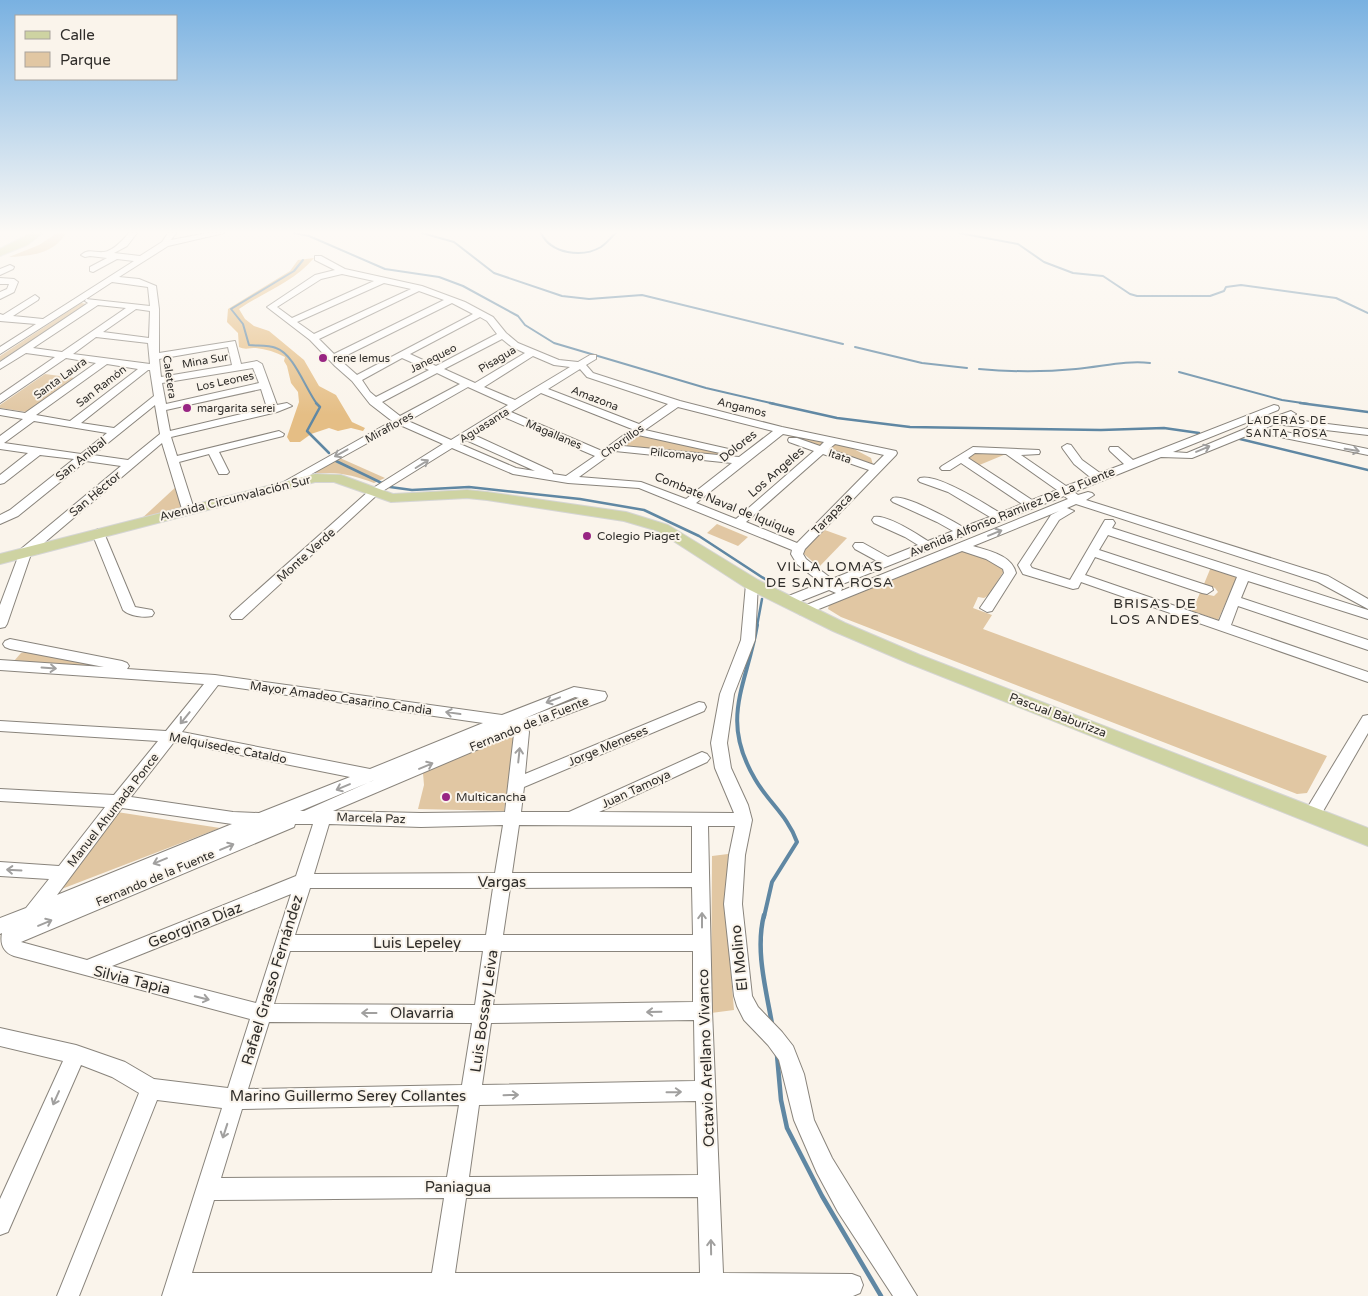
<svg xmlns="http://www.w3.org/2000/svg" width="1368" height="1296" font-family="'Varela Round',sans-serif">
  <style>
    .green { fill: #e1c7a3 }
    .forest { fill: #e5be85 }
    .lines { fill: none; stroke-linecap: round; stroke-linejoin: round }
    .stream-far3 { stroke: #5f87a3; stroke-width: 2 }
    .stream-far2 { stroke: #5f87a3; stroke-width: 2.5 }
    .stream-far1 { stroke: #5f87a3; stroke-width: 4 }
    .stream { stroke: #5f87a3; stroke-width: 4.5 }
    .minor-casing { stroke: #89847c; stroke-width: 2 }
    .major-casing { stroke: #d5d5d4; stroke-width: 2 }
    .minor { fill: #fff; fill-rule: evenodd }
    .major { fill: #ced3a2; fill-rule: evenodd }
    .oneway { stroke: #a1a09f }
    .poi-dot { fill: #982583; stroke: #faf4eb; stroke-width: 2 }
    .labels { text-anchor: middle; stroke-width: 4; stroke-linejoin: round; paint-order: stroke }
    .far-poi-label { font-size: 11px; fill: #2f2d2a; stroke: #faf4eb; text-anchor: start }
    .far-street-label { font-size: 11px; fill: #2f2d2a; stroke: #faf4eb }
    .far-neighbourhood-label { font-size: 11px; letter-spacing: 1px; fill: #2f2d2a; stroke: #faf4eb }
    .street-label { font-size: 12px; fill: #2f2d2a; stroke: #faf4eb }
    .poi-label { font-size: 12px; fill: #2f2d2a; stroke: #faf4eb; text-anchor: start }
    .neighbourhood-label { font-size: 14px; letter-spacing: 1px; fill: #2f2d2a; stroke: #faf4eb }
    .near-street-label { font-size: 15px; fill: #2f2d2a; stroke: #faf4eb }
  </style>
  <rect width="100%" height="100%" fill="#faf4eb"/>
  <g class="green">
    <path d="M57,233h9c-12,21 -36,23 -57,24l30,-12z"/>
    <polygon points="81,303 87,304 0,361 0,356"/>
    <polygon points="45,374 75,378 27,412 0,408 0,405"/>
    <polygon points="785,433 852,448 871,458 873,465 783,434"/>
    <polygon points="639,435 737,457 735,459 625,446"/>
    <polygon points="975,452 1006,454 977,466 967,458"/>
    <path d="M340,458l45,20 -11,5c-20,-7 -36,-12 -57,-9l-2,-3z"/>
    <polygon points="178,485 184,510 139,521"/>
    <polygon points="717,524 748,537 738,546 707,533"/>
    <polygon points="822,529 847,538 819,567 804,554 803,551"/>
    <path d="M957,551c14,-1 37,9 48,18l-16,26 -5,3 -6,-1 -5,11 19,7 -9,14 344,127 -20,37 -10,1 -456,-177 -13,-8 1,-4z"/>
    <polygon points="1211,567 1237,577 1218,620 1192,611 1200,593 1214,596 1218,592 1215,588 1204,584"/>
    <polygon points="28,651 119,669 14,661 21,653"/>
    <polygon points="515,733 504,811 418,809 424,785 423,773"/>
    <polygon points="117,812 220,828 59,890"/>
    <polygon points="728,854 726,914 734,1010 711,1013 712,856"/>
  </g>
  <path class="forest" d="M314,258c-20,24 -50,34 -75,51l6,10 9,7 15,5 35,29 15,26 17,9 16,27 13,6 -2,3 -12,-3 -13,3 -9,-3 -18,6 -11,8h-10l-3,-5 12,-35 -1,-10 -7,-9 -4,-17 -3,-5 1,-4c-9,-5 -19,-8 -29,-9 -7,0 -11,2 -17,-1l-1,-14 -11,-11 1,-13 62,-38 8,-11z"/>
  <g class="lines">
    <g class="stream-far3">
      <polyline points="294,233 309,236 385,269 439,277 463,286 518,316 525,325 554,343 706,388 775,404"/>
      <polyline points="422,233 454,242 494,273 562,296 589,299 642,295 843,344"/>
      <path d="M541,233c10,21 41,25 60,14 6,-4 10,-10 15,-14"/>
      <polyline points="959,233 1018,244 1044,262 1073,273 1103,276 1130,294 1137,296 1210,296 1224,291 1226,287 1241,285 1336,298 1368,313"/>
      <path d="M303,260l-9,11 -63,38 12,15 6,21c8,1 19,0 27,3 18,6 29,40 41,56"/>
      <polyline points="855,347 922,363 967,368"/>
      <path d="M979,369c33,3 65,3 97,0 25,-2 50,-9 74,-6"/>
      <polyline points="1179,372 1282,400 1309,404"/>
    </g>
    <g class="stream-far2">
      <polyline points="316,403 320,407 307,431 329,453"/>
      <polyline points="770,403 837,418 910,427 1101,430 1164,428 1199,433"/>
      <polyline points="1300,403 1368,412"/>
      <polyline points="1240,439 1368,470"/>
      <polyline points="336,461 390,487 412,490 469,487 580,499 644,510 699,536 768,581 768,586"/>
      <polyline points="757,626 762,599"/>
    </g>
    <path class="stream-far1" d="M757,625c-10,61 -38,93 -2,154 13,23 33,37 42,63l-25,40 -8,35"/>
    <g class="stream">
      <path d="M764,915c-9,35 2,74 8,109"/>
      <polyline points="777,1055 781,1100 787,1128 822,1196 881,1296"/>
    </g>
    <g class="minor-casing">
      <g id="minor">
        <path d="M129,233h8l-10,13 -13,7 26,3 22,-14 6,-9h8l-5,7 36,-7h17l-56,13 -49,31 20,2 17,7 3,23v44l76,-12 6,23 16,-3 5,3 15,41 10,-2 5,3 -15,6 -106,25 6,19 102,-25 5,3 -1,2 -64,16 10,20 -2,2h-8l-10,-20 -30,8 15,47 -6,4 -6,-4 -20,-66 -131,111 -24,70 -2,3 -5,1v-23l21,-56 100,-83 -35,-5 -68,55 -18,8v-9l10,-5 64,-51 -34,-4 -36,28 -4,1v-9l28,-22 -28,-4v-13l23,-17 -23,-4v-6l25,4 71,-50 -30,-5 -66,45v-8l55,-38 -29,-4 -26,16v-7l88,-59 -3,-2 1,-2 -86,55v-7l36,-23 -36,-3v-7l3,1 32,-20 4,3 -1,2 -25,16 30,3 91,-58 -17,-2 -24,13 -3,-1v-4l17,-9 -17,-2 -5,1 -4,-2c8,-7 13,-2 23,-3 9,-1 19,-12 25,-19zM112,282l36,5 2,19 -64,-7zM98,305l28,3 -64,44 -29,-4zM136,309l14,2 -1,27 -46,-6zM96,337l52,6 2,21 -77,-10zM228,347l4,18 -71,12 -2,-18zM107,364l31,5 -68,52 -34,-6zM253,368l6,15 -93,21 -4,-21zM148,370h2l4,26 -40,32 -33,-5zM261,389l6,19 -97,23 -4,-21zM155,405l5,29 -32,26 -35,-5zM34,421l73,12 -26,21 -77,-11z"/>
        <path d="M315,256h6l24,13 77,17 43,16 28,15 13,16 12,10 41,17 19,2 12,-7h6v4l-10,6 7,8 87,28 102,26 114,24 1,2 -1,2 -91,94 -2,5 3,5 26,20 45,-18 -22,-12 -2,-3 2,-3h8l25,14 30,-12 -13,-8 -31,-14 -2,-3 2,-3c13,-3 43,17 54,24l25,-10 -16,-9 -44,-20 -2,-2 2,-2c12,-4 58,22 70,29l27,-10 -42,-25 -28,-10 -2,-2 2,-2c17,-5 64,25 80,35l22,-9 -61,-41 -11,7h-8l-2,-2 2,-2 31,-19 66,3 1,2 -1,2 -18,1 45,31 24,-9 -16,-13 -11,-15 -1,-2 5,-3 4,1 11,15 18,13 24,-9 -14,-13 -1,-2 1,-2h8l15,13 141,-55 4,1 1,2 -1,2 -105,42 14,1 60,-25 1,-2 43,-15 5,3 -9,5 81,10v6l-93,-11 -9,4 102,21v6l-112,-23 -64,26 -31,-1 -87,35 4,3 10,-3 4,1 2,2 -8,5 242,76 40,23v10l-50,-27 -242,-78 -9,4 7,3 -15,9 -29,45 2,3 38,12 35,-60h8l2,3 -3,5 256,82v9l-120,-38 -7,17 127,42v10l-130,-44 -7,19 137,47v10l-287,-100 -3,6 -5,1 -50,-15 -5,-9 33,-50 8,-4 -86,35c16,5 39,9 43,27l-24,38 -5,1 -7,-4 24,-35 -1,-4 -17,-10 -24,-8 -158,64 -5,-1 -2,-3 2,-3 37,-15 -7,-3 -38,15h-10l-2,-3 2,-3 40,-16 -24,-19 -6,-10 1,-4 -153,-62 -71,-5 -55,-9 -61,-26 -74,46 -136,125h-10l-2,-3 2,-3 138,-123 73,-46 -43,-19 -110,61 -4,1 -6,-3 112,-63 -22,-17 -18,-23 -17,-15 -25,-26 -43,-33 48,-32 20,-5 -20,-10zM342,274l32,7 -82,37 -15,-11 44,-28zM384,283l27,6 -97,45 -17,-12zM419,291l25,9 -110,54 -15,-15zM452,303l21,11 -116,61 -18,-16zM480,317l7,4 10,13 -61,32 -26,-12zM502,339l10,8 13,6 -50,30 -31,-14zM533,356l21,9 16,2 -55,33 -31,-13zM402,358l27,12 -53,27 -6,-5 -8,-12zM580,369l7,8 81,27 -29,20 -91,-35zM437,373l23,11 -60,32 -18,-14zM468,387l40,18 -57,35 -43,-19zM541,393l91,36 -30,22 -91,-39zM678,407l95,24 -34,26 -116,-11 15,-11 91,20 4,-1 1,-2 -1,-2 -88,-20zM504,417l91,39 -29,20 -13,-2 -1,-3 -78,-36zM783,434l41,8 -4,4 -23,-8h-8l-1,2 1,2 25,9 -78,68 -40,-16zM466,440l69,31 -19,-3 -56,-24zM835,444l49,11 -10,10 -45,-16zM615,451l117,12 -46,36 -45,-17 -62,-5zM975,453l31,1 51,36 -25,10 -64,-42zM823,454l46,16 -72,73 -51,-21zM1064,496l4,3 -227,92 1,-2 -2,-4zM1108,535l129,42 -18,44 -134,-46 10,-18 107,36 5,1 6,-4 -1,-3 -113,-37z"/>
        <polygon points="10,265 14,267 13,269 0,275 0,269"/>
        <polygon points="0,278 14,279 18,282 14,292 0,299 0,292 7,289 9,284 0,284"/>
        <path d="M98,529l6,4 31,74 17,3 2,3 -2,3c-8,2 -23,0 -29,-6l-31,-77z"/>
        <path d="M752,580l6,4 -3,56 -21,54 -7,49 4,25 17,37 4,15 -7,35 -3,49 10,92 6,11 24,25 11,14 11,28 10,46 18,38 85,138h-24l-55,-84 -21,-39 -23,-53 -15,-60 -11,-15 -24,-25 -7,-14 -3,-10 -10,-92 5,-49 6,-29h-27l4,185 11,262 129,1 8,3 3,8 -3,8 -7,3h-691l60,-188 -65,-8 -78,196h-22l82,-203 -27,-16 -31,-12 -73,167 -8,3v-36l63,-138 -63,-15v-18l76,17 49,17 29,17 74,9 22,-69 -236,-63c-11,-4 -14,-12 -12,-23l-2,1v-16l26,-10 23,-29 -49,-3v-14l59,4 46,-59 -105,-6v-12l114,6 44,-54 -158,-10v-10l166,10 38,-47 -204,-14v-10l104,7 -94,-18 -5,-2 -2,-3 2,-3 5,-2 112,22 5,2 2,3 -2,3 88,6 287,40 72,-28 31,5 2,4 -2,4 -77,29 1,3 -4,42 174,-72 5,1 2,4 -2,4 -180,76 -3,25h48l133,-60 5,2 3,4 -3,4 -108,50 135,1 -19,-45 -4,-25 9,-49 21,-54 5,-56zM218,685l265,38 -113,46 -188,-37zM575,697l4,1 -56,21zM514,734l-9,78 -84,1 -88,-2zM174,742l6,1 170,34 -91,36 -26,-1 -102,-15zM374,780l-70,31h-4l72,-30zM122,808l110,16 -175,71zM295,824h18l-17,52 -209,84 -66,-18 273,-115zM329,824l92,3 82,-2 -8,48 -181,1zM519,825l173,1v47h-180zM692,887l1,48h-190l7,-47zM310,888h183l-7,47h-191zM291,894l-35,109 -144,-37zM290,951h193l-8,54 -201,-1zM501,951h192v51l-200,3zM694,1020l1,61 -213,4 9,-62zM269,1022l203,1 -10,62 -214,4zM696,1101l2,74 -229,2 10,-72zM459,1105l-12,72 -226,1 21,-69zM698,1197l2,76h-245l11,-75zM444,1198l-12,75h-240l22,-73z"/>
        <polygon points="1368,715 1368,733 1318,820 1312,821 1306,820 1304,815 1306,810 1363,716"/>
      </g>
    </g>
    <g class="major-casing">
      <g id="major">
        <polygon points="31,233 43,233 27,245 0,256 0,249"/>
        <polygon points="315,474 341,475 393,494 467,490 487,492 626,512 668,525 758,580 845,623 920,655 1368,828 1368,846 908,663 833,631 746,588 658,531 624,521 487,500 467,498 391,502 334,482 315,482 0,564 0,554"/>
      </g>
    </g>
    <use href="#minor" class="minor"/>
    <use href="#major" class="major"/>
  </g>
  <defs><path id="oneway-shaft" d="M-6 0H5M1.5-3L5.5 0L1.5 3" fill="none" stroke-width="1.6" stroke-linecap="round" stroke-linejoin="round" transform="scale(1.25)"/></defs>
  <g class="oneway">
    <use href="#oneway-shaft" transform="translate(1203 449) rotate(-23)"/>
    <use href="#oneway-shaft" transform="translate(1352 450) rotate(10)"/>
    <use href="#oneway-shaft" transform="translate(341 453) rotate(151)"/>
    <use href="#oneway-shaft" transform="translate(422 464) rotate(-32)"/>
    <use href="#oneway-shaft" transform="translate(995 533) rotate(-22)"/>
    <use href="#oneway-shaft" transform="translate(49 668) rotate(4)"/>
    <use href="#oneway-shaft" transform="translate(553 700) rotate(159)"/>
    <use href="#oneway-shaft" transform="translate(453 713) rotate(-172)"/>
    <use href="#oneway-shaft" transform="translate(185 718) rotate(129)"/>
    <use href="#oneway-shaft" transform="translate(519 755) rotate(-84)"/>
    <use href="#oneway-shaft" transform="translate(426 766) rotate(-23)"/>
    <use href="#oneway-shaft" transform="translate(343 787) rotate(157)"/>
    <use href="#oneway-shaft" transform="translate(227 847) rotate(-23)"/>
    <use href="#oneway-shaft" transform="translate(160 861) rotate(158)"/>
    <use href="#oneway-shaft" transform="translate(14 870) rotate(-177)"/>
    <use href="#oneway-shaft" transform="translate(702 920) rotate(-90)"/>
    <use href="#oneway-shaft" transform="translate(45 923) rotate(-23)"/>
    <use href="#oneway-shaft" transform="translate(202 998) rotate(14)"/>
    <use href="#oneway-shaft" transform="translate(654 1012) rotate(179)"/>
    <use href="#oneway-shaft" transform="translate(369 1013) rotate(-180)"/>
    <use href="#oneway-shaft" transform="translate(674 1092) rotate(-1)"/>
    <use href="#oneway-shaft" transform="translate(511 1095) rotate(-1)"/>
    <use href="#oneway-shaft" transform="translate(56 1098) rotate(114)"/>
    <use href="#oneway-shaft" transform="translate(225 1131) rotate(108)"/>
    <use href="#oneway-shaft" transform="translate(711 1247) rotate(-91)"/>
  </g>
  <linearGradient id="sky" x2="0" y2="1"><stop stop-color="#79b1e1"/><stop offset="0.56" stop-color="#fdfaf6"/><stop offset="1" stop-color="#fdfaf6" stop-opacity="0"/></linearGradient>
  <rect width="1368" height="415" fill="url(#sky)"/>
  <g class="poi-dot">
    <circle cx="323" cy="358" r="5"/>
    <circle cx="187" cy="408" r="5"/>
    <circle cx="587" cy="536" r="5"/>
    <circle cx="446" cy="797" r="5"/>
  </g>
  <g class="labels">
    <g class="far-poi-label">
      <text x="333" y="362">rene lemus</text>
      <text x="197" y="412">margarita serei</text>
    </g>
    <g class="far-street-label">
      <text transform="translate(433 358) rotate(-27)" y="4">Janequeo</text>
      <text transform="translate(497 359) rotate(-31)" y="4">Pisagua</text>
      <text transform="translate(205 360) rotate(-10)" y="4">Mina Sur</text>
      <text transform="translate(170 377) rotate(82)" y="4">Caletera</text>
      <text transform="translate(60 378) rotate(-36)" y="4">Santa Laura</text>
      <text transform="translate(225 381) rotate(-12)" y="4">Los Leones</text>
      <text transform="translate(101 386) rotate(-38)" y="4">San Ramón</text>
      <text transform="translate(595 398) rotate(21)" y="4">Amazona</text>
      <text transform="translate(742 407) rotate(14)" y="4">Angamos</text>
      <text transform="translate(484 425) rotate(-32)" y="4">Aguasanta</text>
      <text transform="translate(389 427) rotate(-29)" y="4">Miraflores</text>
      <text transform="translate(554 434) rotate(23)" y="4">Magallanes</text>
      <text transform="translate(622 441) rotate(-35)" y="4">Chorrillos</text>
      <text transform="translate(677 454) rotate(6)" y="4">Pilcomayo</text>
      <text transform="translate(840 456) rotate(19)" y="4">Itata</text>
    </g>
    <g class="far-neighbourhood-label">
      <text x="1287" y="424">LADERAS DE<tspan x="1287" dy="13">SANTA ROSA</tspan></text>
    </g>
    <g class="street-label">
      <text transform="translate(738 446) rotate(-38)" y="4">Dolores</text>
      <text transform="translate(81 459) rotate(-39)" y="4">San Aníbal</text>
      <text transform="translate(776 472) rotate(-41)" y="4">Los Angeles</text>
      <text transform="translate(95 494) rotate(-40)" y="4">San Héctor</text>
      <text transform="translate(235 498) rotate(-14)" y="4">Avenida Circunvalación Sur</text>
      <text transform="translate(725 504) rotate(22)" y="4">Combate Naval de Iquique</text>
      <text transform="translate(1012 512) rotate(-22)" y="4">Avenida Alfonso Ramírez De La Fuente</text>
      <text transform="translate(832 514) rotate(-46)" y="4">Tarapaca</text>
      <text transform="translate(306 555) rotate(-42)" y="4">Monte Verde</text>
      <text transform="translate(341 698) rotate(8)" y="4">Mayor Amadeo Casarino Candia</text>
      <text transform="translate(1058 715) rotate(21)" y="4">Pascual Baburizza</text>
      <text transform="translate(529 724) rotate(-22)" y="4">Fernando de la Fuente</text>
      <text transform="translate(608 746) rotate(-23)" y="4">Jorge Meneses</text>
      <text transform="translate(228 748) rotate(11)" y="4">Melquisedec Cataldo</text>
      <text transform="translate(636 789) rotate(-25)" y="4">Juan Tamoya</text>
      <text transform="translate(113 810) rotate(-52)" y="4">Manuel Ahumada Ponce</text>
      <text transform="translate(371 818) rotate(2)" y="4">Marcela Paz</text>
      <text transform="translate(155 878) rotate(-23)" y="4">Fernando de la Fuente</text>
    </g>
    <g class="poi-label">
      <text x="597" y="540">Colegio Piaget</text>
      <text x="456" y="801">Multicancha</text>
    </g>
    <g class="neighbourhood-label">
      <text x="830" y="571">VILLA LOMAS<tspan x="830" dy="16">DE SANTA ROSA</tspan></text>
      <text x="1155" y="608">BRISAS DE<tspan x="1155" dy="16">LOS ANDES</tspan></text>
    </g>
    <g class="near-street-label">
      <text x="502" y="887">Vargas</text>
      <text transform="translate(195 925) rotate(-22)" y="5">Georgina Díaz</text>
      <text x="417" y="948">Luis Lepeley</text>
      <text transform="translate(739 958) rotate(-96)" y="5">El Molino</text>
      <text transform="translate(132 980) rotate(14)" y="5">Silvia Tapia</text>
      <text transform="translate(272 980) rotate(-73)" y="5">Rafael Grasso Fernández</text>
      <text transform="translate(484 1011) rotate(-82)" y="5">Luis Bossay Leiva</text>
      <text x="422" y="1018">Olavarria</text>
      <text transform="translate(706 1058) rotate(-92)" y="5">Octavio Arellano Vivanco</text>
      <text x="348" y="1101">Marino Guillermo Serey Collantes</text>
      <text x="458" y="1192">Paniagua</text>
    </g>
  </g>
  <rect x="15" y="15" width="162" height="65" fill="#faf4eb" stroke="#a9a49e"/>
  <rect x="25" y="31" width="25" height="8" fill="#ced3a2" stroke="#a9a49e"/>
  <text x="60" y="40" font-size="15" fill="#2f2d2a">Calle</text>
  <rect x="25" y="52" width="25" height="15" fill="#e1c7a3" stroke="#a9a49e"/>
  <text x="60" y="65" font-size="15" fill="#2f2d2a">Parque</text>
</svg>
